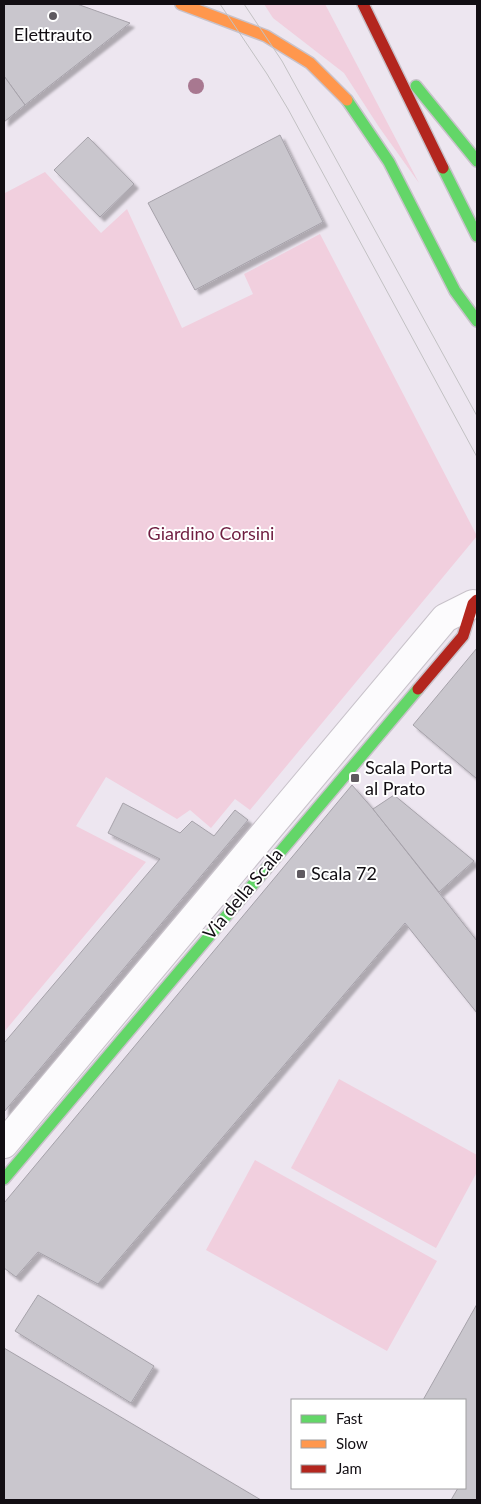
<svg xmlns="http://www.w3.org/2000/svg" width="481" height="1504" font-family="Lato,sans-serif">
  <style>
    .green { fill: #f1cfde }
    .building { fill: #c9c6cd; stroke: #a6a2aa; filter: url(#shadow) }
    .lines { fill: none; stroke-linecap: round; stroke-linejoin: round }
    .street-casing { stroke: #c8c2ca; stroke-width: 30 }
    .fast-casing { stroke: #c8c2ca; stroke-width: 14 }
    .slow-casing { stroke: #c8c2ca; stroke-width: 14 }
    .jam-casing { stroke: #c8c2ca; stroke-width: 14 }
    .street { stroke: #fcfbfd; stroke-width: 28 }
    .fast { stroke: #63d668; stroke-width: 11 }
    .slow { stroke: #ff974d; stroke-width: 11 }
    .jam { stroke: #b3261e; stroke-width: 11 }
    .tram { stroke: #c2c1c3; stroke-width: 1 }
    .tree { fill: #a87890 }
    .poi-dot { fill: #5f5a60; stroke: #fff; stroke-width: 2 }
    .labels { text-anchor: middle; stroke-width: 4; stroke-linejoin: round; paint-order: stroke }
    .poi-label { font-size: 18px; fill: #120e13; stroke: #fff; text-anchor: start }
    .park-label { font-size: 18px; fill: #6f1e41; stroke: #fff }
    .street-label { font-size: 18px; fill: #120e13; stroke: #fff }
  </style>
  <defs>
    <filter id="shadow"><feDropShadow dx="4.5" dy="4.5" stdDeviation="1" flood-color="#0004"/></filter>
  </defs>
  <rect width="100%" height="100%" fill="#ede6f0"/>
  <g class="green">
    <polygon points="264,4 325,4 419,183 379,127 344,73 273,18"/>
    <polygon points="45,172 101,233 127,209 182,328 253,294 244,274 320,234 477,536 250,810 235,799 211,828 190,810 177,819 106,777 76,826 146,862 4,1032 4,192 5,193"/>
    <polygon points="339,1079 477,1155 477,1172 436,1248 291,1168"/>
    <polygon points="255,1160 437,1261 387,1351 206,1250"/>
  </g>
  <g class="building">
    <polygon points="4,4 77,4 130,23 25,105 4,76"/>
    <polygon points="4,76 25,105 4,122"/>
    <polygon points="280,135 323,222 195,290 148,203"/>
    <polygon points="88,137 134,184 100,217 54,170"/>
    <polygon points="477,648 477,779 413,725"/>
    <polygon points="352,785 373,809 477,941 477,1013 405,923 98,1284 38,1252 16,1277 4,1268 4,1203"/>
    <polygon points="394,795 474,861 439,892 373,809"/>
    <polygon points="123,803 180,833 192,821 214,836 235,810 248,820 4,1112 4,1043 160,859 108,833"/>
    <polygon points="38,1295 154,1366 131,1403 15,1331"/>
    <polygon points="477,1304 477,1500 451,1500 458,1488 465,1488 465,1400 423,1400"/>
    <polygon points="4,1348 261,1500 4,1500"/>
  </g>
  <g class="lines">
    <g class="street-casing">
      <polyline id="street" points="4,1144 445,618 473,604"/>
    </g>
    <g class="fast-casing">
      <g id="fast">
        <polyline points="416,86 477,161"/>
        <polyline points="347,100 389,162 455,291 477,321"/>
        <polyline points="443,168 477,236"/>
        <polyline points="4,1179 418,689"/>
      </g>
    </g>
    <g class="slow-casing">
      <polyline id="slow" points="181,4 266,36 310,63 347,100"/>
    </g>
    <g class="jam-casing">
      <g id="jam">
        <polyline points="363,4 443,168"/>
        <polyline points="418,689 463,636 473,604 477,600"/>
      </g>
    </g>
    <use href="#street" class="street"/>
    <use href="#fast" class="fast"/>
    <use href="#slow" class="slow"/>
    <use href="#jam" class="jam"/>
    <g class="tram">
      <polyline points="220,4 267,74 288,109 477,457"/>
      <polyline points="244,4 282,61 477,416"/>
    </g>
  </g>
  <circle class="tree" cx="196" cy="86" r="8"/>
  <g class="poi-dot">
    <circle cx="53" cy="16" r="5"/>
    <rect x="350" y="773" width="10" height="10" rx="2.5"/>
    <rect x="296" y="869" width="10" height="10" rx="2.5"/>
  </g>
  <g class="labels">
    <g class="poi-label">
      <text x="53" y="41" text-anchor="middle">Elettrauto</text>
      <text x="365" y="774">Scala Porta<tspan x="365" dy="21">al Prato</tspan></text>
      <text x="311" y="880">Scala 72</text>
    </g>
    <g class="park-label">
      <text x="211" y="540">Giardino Corsini</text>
    </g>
    <g class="street-label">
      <text transform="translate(243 894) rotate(-50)" y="6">Via della Scala</text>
    </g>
  </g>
  <rect width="481" height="1504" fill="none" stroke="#120e13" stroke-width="10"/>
  <rect x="291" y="1399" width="175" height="90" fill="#ffffff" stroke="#a09fa1"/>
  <rect x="301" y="1415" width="25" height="8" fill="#63d668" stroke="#a09fa1"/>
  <text x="336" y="1424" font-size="15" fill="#120e13">Fast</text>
  <rect x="301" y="1440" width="25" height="8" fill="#ff974d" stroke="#a09fa1"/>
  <text x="336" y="1449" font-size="15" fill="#120e13">Slow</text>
  <rect x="301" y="1465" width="25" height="8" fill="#b3261e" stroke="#a09fa1"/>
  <text x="336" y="1474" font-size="15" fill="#120e13">Jam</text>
</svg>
